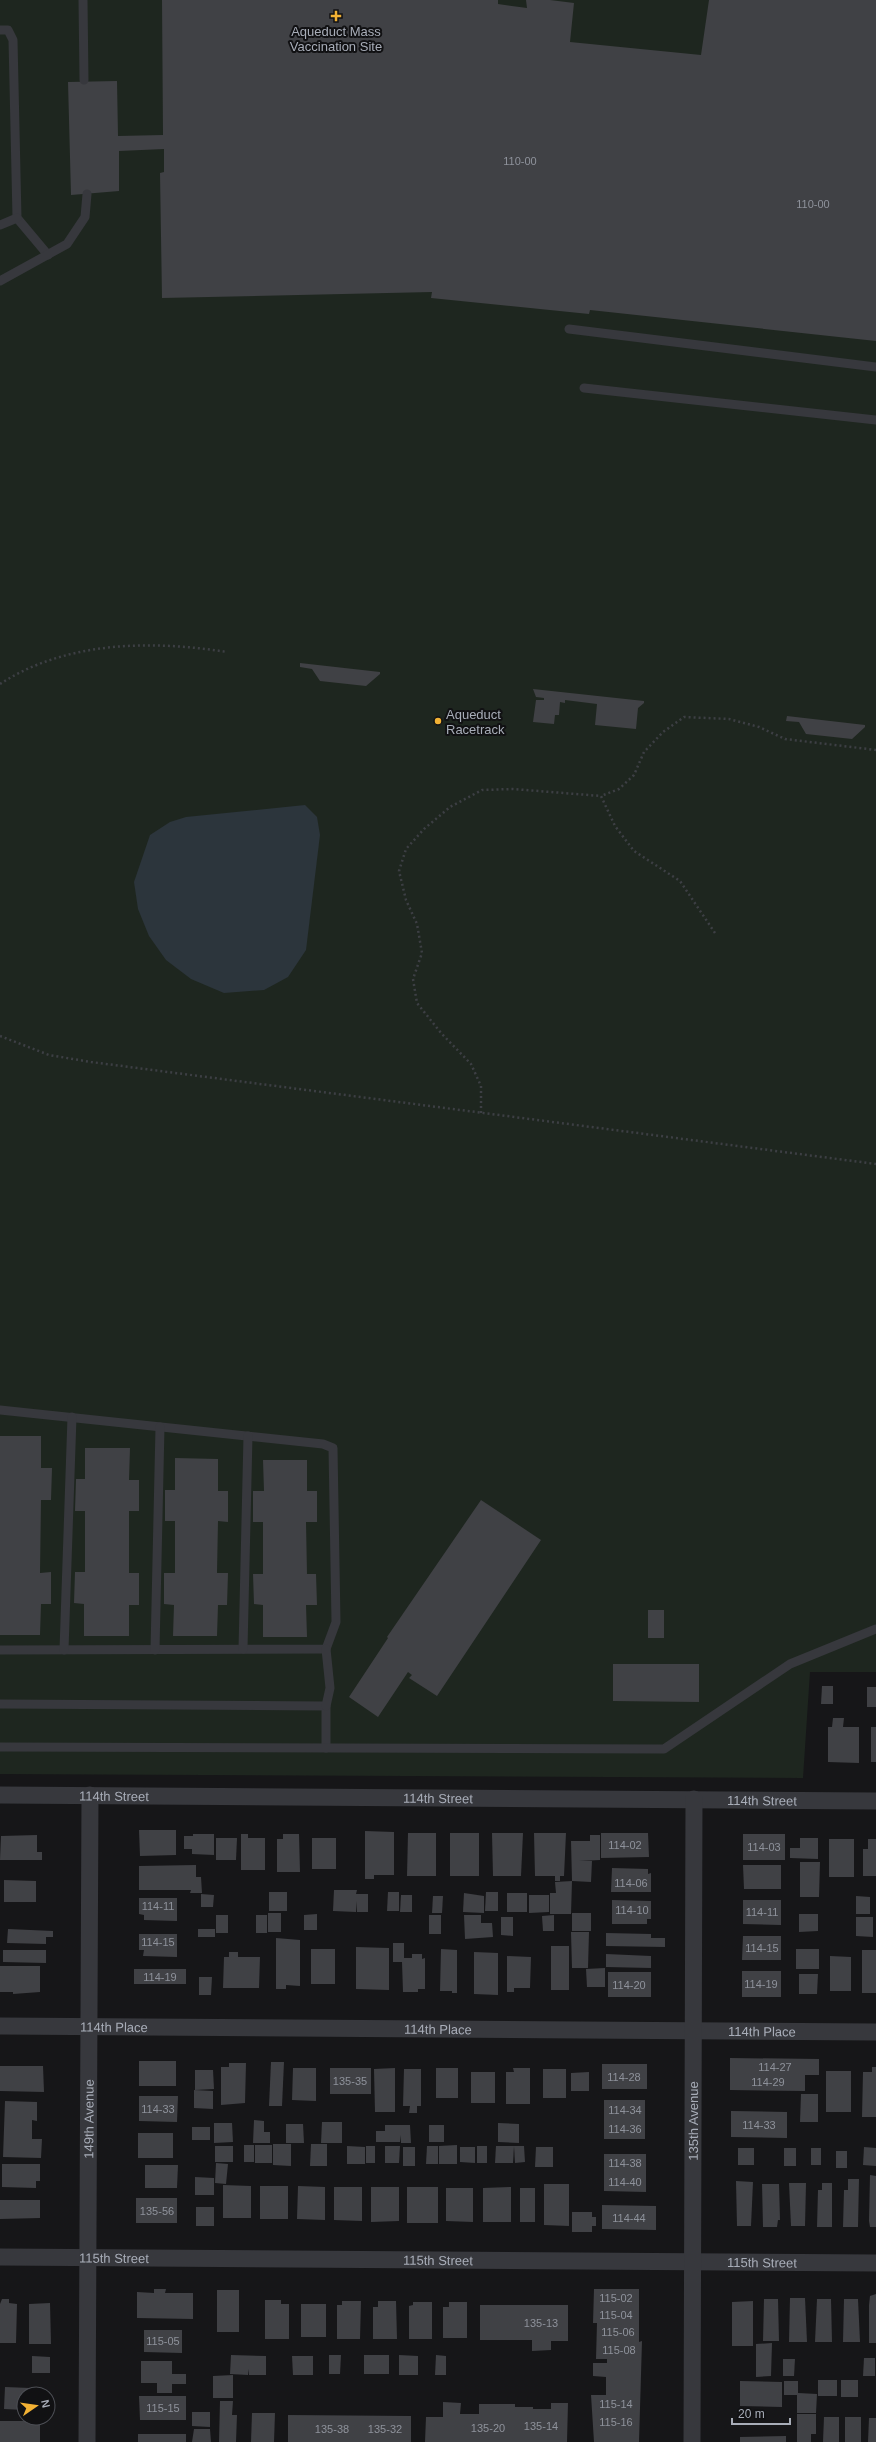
<svg xmlns="http://www.w3.org/2000/svg" width="876" height="2442" font-family="Helvetica,sans-serif">
  <style>
    .green { fill: #1e261f }
    .water { fill: #2c353c }
    .building { fill: #404145 }
    .lines { fill: none; stroke-linecap: round; stroke-linejoin: round }
    .path { stroke: #3d3f44; stroke-width: 2.5; stroke-dasharray: 2 3; stroke-linecap: butt }
    .service { stroke: #37383d; stroke-width: 9 }
    .minor { stroke: #37383d; stroke-width: 17 }
    .poi-dot { fill: #f2b134; stroke: #111113; stroke-width: 1.5 }
    .labels { text-anchor: middle; stroke-width: 4; stroke-linejoin: round; paint-order: stroke }
    .number-label { font-size: 11px; fill: #8e929b }
    .poi-label { font-size: 13px; fill: #a8adb8; stroke: #111113 }
    .street-label { font-size: 13px; fill: #a8adb8; stroke: #111113 }
  </style>
  <rect width="100%" height="100%" fill="#161618"/>
  <polygon class="green" points="0,0 876,0 876,1672 810,1672 803,1778 0,1774"/>
  <polygon class="water" points="305,805 317,817 320,835 306,950 288,977 264,990 224,993 191,979 166,960 149,936 138,909 134,882 150,835 170,822 186,817"/>
  <g class="building">
    <polygon points="162,0 498,0 498,4 527,8 526,0 550,0 574,3 570,42 701,55 709,0 876,0 876,341 590,310 589,314 431,298 432,292 162,298 160,173 164,172 164,149 119,151 119,191 71,195 68,82 117,81 118,136 163,135"/>
    <polygon points="300,663 380,672 380,674 366,686 320,681 312,669 300,667"/>
    <polygon points="533,689 644,701 644,703 638,708 636,729 595,725 597,704 565,700 565,703 560,702 559,715 555,715 554,724 533,722 536,700 544,700 544,698 536,697"/>
    <polygon points="787,716 865,725 865,727 852,739 806,734 799,722 786,721"/>
    <polygon points="0,1436 41,1436 41,1468 52,1468 51,1500 41,1500 40,1573 51,1572 51,1604 41,1604 40,1635 0,1635"/>
    <polygon points="85,1448 130,1448 129,1480 139,1480 139,1511 129,1511 129,1573 139,1573 139,1605 129,1605 129,1636 84,1636 84,1604 74,1603 75,1572 85,1572 85,1511 75,1511 76,1479 85,1479"/>
    <polygon points="175,1458 218,1459 218,1491 228,1491 228,1522 218,1521 217,1573 228,1573 227,1605 218,1605 217,1636 173,1636 174,1605 164,1604 164,1573 175,1573 175,1521 165,1521 165,1490 175,1490"/>
    <polygon points="263,1460 307,1460 307,1491 317,1491 317,1522 306,1522 307,1574 316,1574 317,1605 306,1605 307,1637 263,1637 263,1605 254,1604 253,1574 263,1574 263,1522 253,1522 253,1491 264,1491"/>
    <polygon points="481,1500 541,1540 437,1696 409,1678 412,1675 408,1672 378,1717 349,1697 388,1638 387,1637"/>
    <rect x="648" y="1610" width="16" height="28"/>
    <polygon points="613,1664 699,1664 699,1702 613,1701"/>
    <polygon points="822,1686 833,1686 833,1704 821,1704"/>
    <rect x="867" y="1687" width="9" height="20"/>
    <polygon points="833,1718 844,1718 843,1727 859,1727 859,1763 828,1762 828,1727 832,1727"/>
    <rect x="871" y="1727" width="5" height="35"/>
    <polygon points="139,1830 176,1830 176,1855 140,1856"/>
    <polygon points="365,1831 394,1832 394,1875 374,1875 374,1879 365,1879"/>
    <polygon points="408,1833 436,1833 436,1876 407,1876"/>
    <rect x="450" y="1833" width="29" height="43"/>
    <polygon points="492,1833 523,1833 521,1876 493,1876"/>
    <polygon points="534,1833 566,1833 564,1876 560,1876 560,1881 555,1881 555,1876 535,1876"/>
    <polygon points="601,1833 648,1833 649,1857 601,1858"/>
    <polygon points="193,1834 214,1834 214,1855 192,1854 192,1849 184,1849 184,1836 193,1836"/>
    <polygon points="241,1834 248,1834 248,1838 265,1838 265,1870 241,1870"/>
    <polygon points="283,1834 299,1834 300,1872 277,1872 277,1839 283,1839"/>
    <rect x="743" y="1834" width="42" height="26"/>
    <polygon points="37,1835 37,1852 42,1852 42,1860 0,1860 1,1836"/>
    <polygon points="590,1835 600,1835 600,1860 579,1861 592,1861 591,1882 572,1881 571,1841 590,1841"/>
    <polygon points="216,1838 237,1838 236,1860 216,1860"/>
    <rect x="312" y="1838" width="24" height="31"/>
    <polygon points="800,1838 818,1838 818,1859 790,1858 790,1848 800,1848"/>
    <rect x="829" y="1839" width="25" height="38"/>
    <polygon points="868,1839 876,1839 876,1876 863,1876 863,1849 868,1849"/>
    <polygon points="800,1862 820,1862 819,1897 800,1897"/>
    <polygon points="196,1865 196,1877 201,1877 202,1893 190,1893 191,1890 139,1890 139,1866"/>
    <polygon points="743,1865 781,1865 781,1889 744,1889"/>
    <polygon points="612,1868 648,1869 648,1874 651,1873 651,1892 611,1892"/>
    <polygon points="4,1880 36,1881 36,1902 4,1902"/>
    <polygon points="572,1881 571,1914 550,1914 550,1893 556,1893 555,1882"/>
    <polygon points="334,1890 357,1890 356,1894 368,1894 368,1912 357,1912 357,1901 356,1912 333,1911"/>
    <rect x="269" y="1892" width="18" height="19"/>
    <polygon points="388,1892 399,1892 399,1911 387,1911"/>
    <polygon points="486,1892 498,1892 498,1911 485,1911"/>
    <polygon points="464,1893 484,1896 484,1913 463,1912"/>
    <rect x="507" y="1893" width="20" height="19"/>
    <polygon points="201,1894 214,1895 213,1907 201,1907"/>
    <polygon points="401,1895 412,1895 412,1912 400,1912"/>
    <polygon points="529,1895 549,1895 549,1912 529,1913"/>
    <polygon points="433,1896 443,1896 442,1913 432,1913"/>
    <polygon points="856,1896 870,1897 870,1914 856,1914"/>
    <polygon points="139,1898 177,1898 177,1921 144,1920 144,1915 139,1914"/>
    <polygon points="612,1900 651,1901 651,1919 647,1919 647,1924 612,1924"/>
    <polygon points="743,1900 781,1900 781,1925 743,1924"/>
    <rect x="268" y="1913" width="13" height="19"/>
    <rect x="572" y="1913" width="19" height="18"/>
    <polygon points="317,1914 317,1930 304,1930 304,1915"/>
    <polygon points="799,1914 818,1914 818,1931 799,1932"/>
    <rect x="216" y="1915" width="12" height="18"/>
    <rect x="256" y="1915" width="11" height="18"/>
    <rect x="429" y="1915" width="12" height="19"/>
    <polygon points="464,1915 481,1915 481,1923 492,1923 493,1937 465,1939"/>
    <polygon points="554,1915 554,1931 543,1931 542,1916"/>
    <polygon points="501,1917 513,1917 513,1936 501,1935"/>
    <polygon points="856,1917 873,1917 873,1937 856,1936"/>
    <polygon points="8,1929 53,1931 53,1937 46,1937 46,1944 7,1943"/>
    <rect x="198" y="1929" width="17" height="8"/>
    <polygon points="571,1932 589,1932 588,1968 572,1968"/>
    <polygon points="606,1933 651,1934 651,1938 665,1938 665,1947 606,1946"/>
    <polygon points="139,1934 177,1934 177,1957 143,1956 144,1950 139,1950"/>
    <polygon points="743,1936 781,1936 781,1960 742,1960"/>
    <polygon points="276,1938 300,1940 300,1986 286,1985 286,1989 276,1989"/>
    <polygon points="393,1943 404,1943 404,1958 412,1958 412,1954 422,1954 422,1959 425,1958 425,1989 418,1989 418,1992 403,1992 402,1962 393,1962"/>
    <rect x="551" y="1946" width="18" height="44"/>
    <polygon points="356,1947 389,1948 389,1990 356,1989"/>
    <rect x="311" y="1949" width="24" height="35"/>
    <polygon points="441,1949 457,1950 457,1993 452,1993 452,1991 440,1991"/>
    <rect x="796" y="1949" width="23" height="20"/>
    <polygon points="3,1950 46,1950 46,1963 3,1962"/>
    <rect x="862" y="1950" width="14" height="43"/>
    <polygon points="229,1952 238,1952 238,1957 260,1957 259,1988 223,1988 224,1957 229,1957"/>
    <polygon points="474,1952 498,1953 498,1995 474,1994"/>
    <polygon points="606,1954 651,1956 651,1968 606,1967"/>
    <polygon points="507,1956 531,1957 530,1988 514,1988 514,1992 507,1992"/>
    <polygon points="830,1956 851,1957 851,1991 830,1991"/>
    <polygon points="0,1966 40,1966 40,1992 13,1994 13,1992 0,1992"/>
    <polygon points="605,1968 605,1987 587,1987 586,1969"/>
    <rect x="134" y="1969" width="52" height="15"/>
    <rect x="742" y="1971" width="39" height="26"/>
    <rect x="608" y="1972" width="43" height="25"/>
    <polygon points="799,1974 818,1974 817,1994 799,1994"/>
    <polygon points="199,1977 212,1977 211,1995 199,1995"/>
    <polygon points="730,2058 819,2059 819,2075 805,2075 805,2091 730,2090"/>
    <rect x="139" y="2061" width="37" height="25"/>
    <polygon points="271,2062 284,2062 282,2106 269,2106"/>
    <polygon points="229,2063 246,2063 245,2103 221,2105 221,2067 229,2067"/>
    <rect x="602" y="2064" width="45" height="25"/>
    <polygon points="0,2066 43,2066 44,2092 0,2091"/>
    <polygon points="872,2067 876,2067 876,2117 862,2117 863,2072 872,2072"/>
    <polygon points="293,2068 316,2068 316,2101 292,2100"/>
    <rect x="330" y="2068" width="41" height="26"/>
    <polygon points="395,2068 395,2112 375,2112 374,2069"/>
    <rect x="436" y="2068" width="22" height="30"/>
    <polygon points="513,2068 530,2068 530,2104 506,2104 506,2072 514,2072"/>
    <polygon points="404,2069 421,2069 421,2106 417,2106 417,2113 409,2113 410,2106 403,2106"/>
    <rect x="543" y="2069" width="23" height="29"/>
    <polygon points="195,2070 213,2070 214,2089 195,2090"/>
    <rect x="826" y="2071" width="25" height="41"/>
    <rect x="471" y="2072" width="24" height="31"/>
    <polygon points="589,2072 589,2091 571,2091 571,2073"/>
    <polygon points="194,2090 213,2091 213,2109 194,2108"/>
    <polygon points="801,2094 818,2094 818,2122 800,2122"/>
    <polygon points="139,2096 178,2096 177,2122 139,2121"/>
    <rect x="604" y="2100" width="41" height="39"/>
    <polygon points="5,2101 37,2102 37,2121 32,2120 32,2139 42,2139 41,2158 3,2157"/>
    <polygon points="731,2111 787,2112 787,2138 731,2137"/>
    <polygon points="254,2120 264,2121 264,2132 270,2132 270,2143 253,2143"/>
    <polygon points="322,2122 342,2122 342,2143 321,2143"/>
    <polygon points="214,2123 232,2123 233,2142 214,2143"/>
    <polygon points="498,2123 519,2124 519,2143 498,2142"/>
    <polygon points="286,2124 303,2124 304,2143 286,2143"/>
    <polygon points="385,2125 410,2125 411,2143 401,2143 401,2135 400,2142 376,2142 376,2131 385,2131"/>
    <rect x="429" y="2125" width="15" height="17"/>
    <rect x="192" y="2127" width="18" height="13"/>
    <rect x="138" y="2133" width="35" height="25"/>
    <polygon points="273,2144 291,2144 291,2166 273,2165"/>
    <polygon points="311,2144 327,2144 327,2166 310,2166"/>
    <rect x="244" y="2145" width="10" height="17"/>
    <rect x="255" y="2145" width="17" height="18"/>
    <polygon points="457,2145 457,2164 439,2164 439,2146"/>
    <rect x="215" y="2146" width="18" height="16"/>
    <polygon points="347,2146 365,2147 365,2164 347,2164"/>
    <rect x="366" y="2146" width="9" height="17"/>
    <polygon points="385,2146 400,2146 399,2163 385,2163"/>
    <polygon points="427,2146 438,2146 438,2164 426,2164"/>
    <rect x="477" y="2146" width="10" height="17"/>
    <polygon points="496,2146 514,2146 513,2163 495,2163"/>
    <polygon points="514,2146 524,2146 525,2162 515,2163"/>
    <rect x="403" y="2147" width="12" height="19"/>
    <polygon points="460,2147 475,2147 475,2163 460,2162"/>
    <polygon points="536,2147 553,2147 553,2167 535,2167"/>
    <polygon points="864,2147 876,2148 876,2166 863,2165"/>
    <rect x="738" y="2148" width="16" height="17"/>
    <rect x="784" y="2148" width="12" height="18"/>
    <rect x="811" y="2148" width="10" height="17"/>
    <rect x="836" y="2151" width="11" height="17"/>
    <polygon points="604,2154 646,2154 646,2192 604,2191"/>
    <polygon points="216,2163 228,2164 226,2184 215,2183"/>
    <polygon points="2,2164 40,2164 40,2181 36,2181 36,2188 2,2187"/>
    <polygon points="145,2165 178,2165 177,2188 145,2188"/>
    <polygon points="870,2175 876,2176 876,2227 870,2227 869,2221"/>
    <polygon points="195,2177 214,2178 214,2195 195,2195"/>
    <polygon points="848,2179 859,2179 858,2227 843,2227 844,2190 848,2190"/>
    <polygon points="736,2181 753,2182 751,2226 737,2226"/>
    <polygon points="789,2183 806,2183 805,2226 791,2226"/>
    <polygon points="822,2183 832,2183 832,2227 817,2227 818,2190 822,2190"/>
    <polygon points="544,2184 569,2184 569,2226 544,2225"/>
    <polygon points="762,2184 779,2184 780,2220 778,2220 777,2227 763,2227"/>
    <polygon points="223,2185 251,2186 251,2218 223,2218"/>
    <rect x="260" y="2186" width="28" height="33"/>
    <polygon points="298,2186 325,2187 325,2220 297,2219"/>
    <polygon points="334,2187 362,2187 362,2221 334,2220"/>
    <polygon points="371,2187 399,2187 399,2221 371,2222"/>
    <rect x="407" y="2187" width="31" height="36"/>
    <polygon points="511,2187 511,2222 483,2222 483,2188"/>
    <polygon points="446,2188 473,2188 473,2222 446,2221"/>
    <rect x="520" y="2188" width="15" height="34"/>
    <rect x="136" y="2198" width="41" height="25"/>
    <polygon points="0,2200 40,2200 40,2218 0,2219"/>
    <polygon points="602,2205 656,2206 656,2230 602,2229"/>
    <rect x="196" y="2207" width="18" height="19"/>
    <polygon points="572,2212 592,2212 592,2217 596,2217 596,2226 592,2226 592,2232 572,2232"/>
    <polygon points="154,2289 166,2289 165,2293 193,2293 193,2319 137,2318 137,2292 154,2293"/>
    <polygon points="594,2289 639,2289 639,2342 642,2341 639,2442 594,2442 591,2395 606,2395 606,2377 593,2376 593,2363 607,2363 607,2359 596,2359 597,2323 593,2323"/>
    <rect x="217" y="2290" width="22" height="42"/>
    <polygon points="876,2294 876,2343 869,2343 869,2305 870,2296"/>
    <polygon points="790,2298 805,2298 807,2342 789,2342"/>
    <polygon points="2,2299 9,2299 9,2303 17,2304 16,2343 0,2343 0,2304"/>
    <polygon points="764,2299 778,2299 779,2341 763,2341"/>
    <polygon points="817,2299 831,2299 832,2342 815,2342"/>
    <polygon points="844,2299 858,2299 860,2342 843,2342"/>
    <polygon points="265,2300 281,2300 281,2304 289,2304 289,2339 265,2339"/>
    <polygon points="342,2301 361,2301 360,2339 337,2339 337,2305 342,2305"/>
    <polygon points="378,2301 396,2301 397,2339 373,2339 373,2307 378,2307"/>
    <polygon points="753,2301 753,2346 732,2346 732,2302"/>
    <polygon points="413,2302 432,2302 432,2339 409,2339 409,2306 413,2305"/>
    <polygon points="449,2302 467,2302 467,2338 443,2338 443,2307 449,2307"/>
    <polygon points="50,2303 51,2344 29,2344 29,2304"/>
    <rect x="301" y="2304" width="25" height="33"/>
    <polygon points="480,2305 568,2305 568,2341 551,2341 551,2350 532,2351 532,2340 480,2340"/>
    <polygon points="144,2330 182,2330 182,2353 144,2352"/>
    <polygon points="772,2343 771,2376 756,2377 756,2344"/>
    <polygon points="231,2355 266,2356 266,2375 249,2375 248,2369 248,2375 230,2374"/>
    <polygon points="329,2355 341,2355 340,2374 329,2374"/>
    <rect x="364" y="2355" width="25" height="19"/>
    <polygon points="399,2355 418,2356 418,2375 399,2375"/>
    <polygon points="436,2355 446,2356 446,2375 435,2375"/>
    <polygon points="32,2356 50,2357 50,2373 32,2373"/>
    <polygon points="292,2356 313,2356 313,2375 293,2375"/>
    <polygon points="864,2358 875,2358 875,2376 863,2376"/>
    <polygon points="783,2359 795,2359 794,2376 783,2376"/>
    <polygon points="141,2361 172,2361 172,2374 186,2374 186,2384 172,2384 172,2393 157,2393 157,2383 141,2383"/>
    <polygon points="233,2375 233,2398 213,2398 213,2376"/>
    <rect x="818" y="2380" width="19" height="16"/>
    <rect x="841" y="2380" width="17" height="17"/>
    <polygon points="740,2381 782,2382 782,2407 740,2406"/>
    <polygon points="784,2381 798,2381 798,2393 817,2394 816,2413 797,2413 797,2395 784,2395"/>
    <polygon points="5,2387 30,2388 30,2394 24,2394 24,2410 4,2409"/>
    <polygon points="139,2396 186,2396 186,2420 140,2420"/>
    <polygon points="220,2401 233,2401 232,2415 237,2415 236,2442 219,2442"/>
    <polygon points="443,2402 461,2403 460,2414 479,2414 479,2404 515,2404 515,2407 533,2407 533,2409 551,2409 551,2403 568,2403 567,2442 425,2442 426,2417 443,2417"/>
    <polygon points="192,2412 210,2412 210,2427 192,2426"/>
    <polygon points="252,2413 275,2413 274,2442 251,2442"/>
    <polygon points="797,2414 816,2414 816,2434 811,2434 811,2442 797,2442"/>
    <polygon points="288,2415 411,2416 411,2442 288,2442"/>
    <polygon points="824,2417 839,2417 839,2442 823,2442"/>
    <rect x="845" y="2417" width="16" height="25"/>
    <polygon points="869,2418 876,2418 876,2442 868,2442"/>
    <rect x="0" y="2421" width="40" height="21"/>
    <polygon points="194,2429 210,2429 211,2442 192,2442"/>
    <rect x="138" y="2434" width="48" height="8"/>
    <polygon points="786,2436 786,2442 740,2442 740,2437"/>
  </g>
  <g class="lines">
    <g class="path">
      <path d="M0,684c66,-43 151,-44 227,-32"/>
      <polyline points="715,933 680,881 634,851 615,826 601,796 619,789 634,775 644,752 663,732 684,717 729,719 759,727 785,739 876,750"/>
      <polyline points="0,1036 49,1055 91,1062 876,1164"/>
      <polyline points="481,1113 481,1086 471,1064 441,1033 417,1003 413,979 422,953 417,924 406,900 399,871 406,849 424,829 450,807 482,790 513,789 601,796"/>
    </g>
    <g class="service">
      <polyline points="83,0 84,80"/>
      <polyline points="0,30 8,30 13,40 17,218 48,255"/>
      <polyline points="0,225 17,218"/>
      <polyline points="0,281 67,244 85,217 87,194"/>
      <polyline points="569,329 876,367"/>
      <polyline points="584,388 876,420"/>
      <polyline points="0,1410 323,1444 333,1448 336,1622 326,1649 0,1650"/>
      <polyline points="243,1649 248,1436"/>
      <polyline points="64,1650 72,1417"/>
      <polyline points="155,1650 160,1427"/>
      <polyline points="0,1704 326,1706 326,1748"/>
      <polyline points="326,1706 330,1688 326,1649"/>
      <polyline points="0,1747 664,1749 790,1664 876,1629"/>
    </g>
    <g class="minor">
      <path id="s1" d="M0,1795l876,6"/>
      <path id="s2" d="M0,2026l876,6"/>
      <path id="s3" d="M0,2257l876,6"/>
      <path id="s4" d="M87,2442l3,-647"/>
      <path id="s5" d="M692,2442l2,-643"/>
    </g>
  </g>
  <g class="poi-dot">
    <path d="M334 10h4v4h4v4h-4v4h-4v-4h-4v-4h4z"/>
    <circle cx="438" cy="721" r="4"/>
  </g>
  <g class="labels">
    <g class="number-label">
      <text x="520" y="165">110-00</text>
      <text x="813" y="208">110-00</text>
      <text x="625" y="1849">114-02</text>
      <text x="764" y="1851">114-03</text>
      <text x="631" y="1887">114-06</text>
      <text x="158" y="1910">114-11</text>
      <text x="632" y="1914">114-10</text>
      <text x="762" y="1916">114-11</text>
      <text x="158" y="1946">114-15</text>
      <text x="762" y="1952">114-15</text>
      <text x="160" y="1981">114-19</text>
      <text x="761" y="1988">114-19</text>
      <text x="629" y="1989">114-20</text>
      <text x="775" y="2071">114-27</text>
      <text x="624" y="2081">114-28</text>
      <text x="350" y="2085">135-35</text>
      <text x="768" y="2086">114-29</text>
      <text x="158" y="2113">114-33</text>
      <text x="625" y="2114">114-34</text>
      <text x="759" y="2129">114-33</text>
      <text x="625" y="2133">114-36</text>
      <text x="625" y="2167">114-38</text>
      <text x="625" y="2186">114-40</text>
      <text x="157" y="2215">135-56</text>
      <text x="629" y="2222">114-44</text>
      <text x="616" y="2302">115-02</text>
      <text x="616" y="2319">115-04</text>
      <text x="541" y="2327">135-13</text>
      <text x="618" y="2336">115-06</text>
      <text x="163" y="2345">115-05</text>
      <text x="619" y="2354">115-08</text>
      <text x="616" y="2408">115-14</text>
      <text x="163" y="2412">115-15</text>
      <text x="616" y="2426">115-16</text>
      <text x="541" y="2430">135-14</text>
      <text x="488" y="2432">135-20</text>
      <text x="332" y="2433">135-38</text>
      <text x="385" y="2433">135-32</text>
    </g>
    <g class="poi-label">
      <text x="336" y="36">Aqueduct Mass<tspan x="336" dy="15">Vaccination Site</tspan></text>
      <text x="446" y="719" text-anchor="start">Aqueduct<tspan x="446" dy="15">Racetrack</tspan></text>
    </g>
    <g class="street-label">
      <text dy="5" stroke="none"><textPath href="#s1" startOffset="114">114th Street</textPath></text>
      <text dy="5" stroke="none"><textPath href="#s1" startOffset="438">114th Street</textPath></text>
      <text dy="5" stroke="none"><textPath href="#s1" startOffset="762">114th Street</textPath></text>
      <text dy="5" stroke="none"><textPath href="#s2" startOffset="114">114th Place</textPath></text>
      <text dy="5" stroke="none"><textPath href="#s2" startOffset="438">114th Place</textPath></text>
      <text dy="5" stroke="none"><textPath href="#s2" startOffset="762">114th Place</textPath></text>
      <text dy="5" stroke="none"><textPath href="#s4" startOffset="323">149th Avenue</textPath></text>
      <text dy="5" stroke="none"><textPath href="#s5" startOffset="321">135th Avenue</textPath></text>
      <text dy="5" stroke="none"><textPath href="#s3" startOffset="114">115th Street</textPath></text>
      <text dy="5" stroke="none"><textPath href="#s3" startOffset="438">115th Street</textPath></text>
      <text dy="5" stroke="none"><textPath href="#s3" startOffset="762">115th Street</textPath></text>
    </g>
  </g>
  <g transform="translate(36 2406) rotate(77)"><circle r="19" fill="#111113" stroke="#4d4f55"/>
  <path d="M0-3L7 15L0 10L-7 15Z" fill="#f2b134"/>
  <text y="-6" font-size="11" font-weight="bold" text-anchor="middle" fill="#a8adb8">N</text>
  </g>
  <path d="M732 2418v6h58v-6" fill="none" stroke="#a8adb8" stroke-width="2"/>
  <text x="738" y="2418" font-size="12" fill="#a8adb8" stroke="#111113" stroke-width="3" paint-order="stroke">20 m</text>
</svg>
